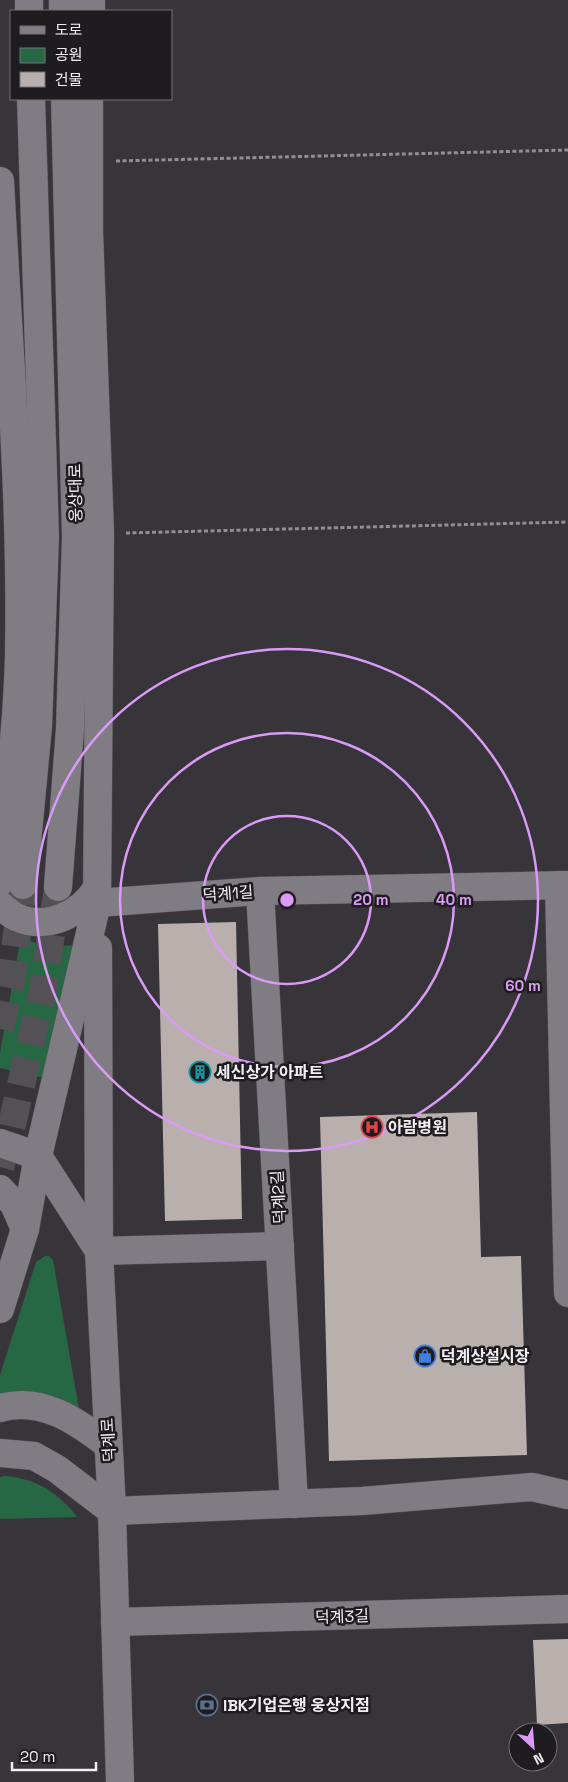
<svg xmlns="http://www.w3.org/2000/svg" width="568" height="1782" font-family="'Space Grotesk','Noto Sans KR',sans-serif">
  <style>
    .green { fill: #276844 }
    .building { fill: #b9b0ae }
    .lines { fill: none; stroke-linecap: round; stroke-linejoin: round }
    .secondary-tunnel { stroke: #535056; stroke-width: 28; stroke-dasharray: 28 14; stroke-linecap: butt }
    .minor-casing { stroke: #555358; stroke-width: 29 }
    .tertiary-casing { stroke: #555358; stroke-width: 29 }
    .secondary-casing { stroke: #555358; stroke-width: 29 }
    .path { stroke: #918f94; stroke-width: 3; stroke-dasharray: 4 2.5; stroke-linecap: butt }
    .minor { stroke: #7f7c83; stroke-width: 28 }
    .tertiary { stroke: #7f7c83; stroke-width: 28 }
    .secondary { stroke: #7f7c83; stroke-width: 28 }
    .ring { fill: none; stroke: #da9af6; stroke-width: 2.5 }
    .labels { text-anchor: middle; stroke-width: 5; stroke-linejoin: round; paint-order: stroke }
    .street-label { font-size: 16px; fill: #f1eff3; stroke: #1e1c1f }
    .poi-label { font-size: 16px; font-weight: bold; fill: #f1eff3; stroke: #1e1c1f; text-anchor: start }
    .centre { fill: #da9af6; stroke: #1e1c1f; stroke-width: 2.5 }
    .ring-label { font-size: 15px; text-anchor: middle; font-weight: bold; fill: #da9af6; stroke: #1e1c1f; stroke-width: 5; stroke-linejoin: round; paint-order: stroke }
  </style>
  <rect width="100%" height="100%" fill="#37343a"/>
  <g class="green">
    <path d="M21,937c19,9 31,10 52,8l-28,133 -45,-10v-15z"/>
    <polygon points="45,1256 49,1256 53,1260 79,1409 0,1397 0,1375 36,1262"/>
    <path d="M5,1476c30,2 54,17 72,41l-77,2v-42z"/>
  </g>
  <g class="building">
    <polygon points="236,922 242,1219 165,1221 158,924"/>
    <polygon points="477,1112 481,1257 521,1256 527,1455 329,1461 320,1117"/>
    <polygon points="568,1639 568,1723 537,1725 533,1640"/>
  </g>
  <g class="lines">
    <g class="secondary-tunnel">
      <polyline points="0,1029 11,981 23,885"/>
      <polyline points="0,1167 11,1129 43,989 58,887"/>
    </g>
    <g class="minor-casing">
      <g id="minor">
        <polyline points="559,885 568,1293"/>
        <polyline points="260,891 294,1504"/>
        <polyline points="97,903 260,891 568,885"/>
        <polyline points="99,1251 280,1246"/>
        <polyline points="112,1511 362,1501 532,1487 568,1495"/>
        <polyline points="115,1622 568,1609"/>
      </g>
    </g>
    <g class="tertiary-casing">
      <g id="tertiary">
        <polyline points="0,1143 38,1156 99,1251 112,1511 120,1782"/>
        <path d="M0,1408c41,-12 77,13 108,37"/>
        <polyline points="0,1453 34,1456 57,1469 112,1511"/>
      </g>
    </g>
    <g class="secondary-casing">
      <g id="secondary">
        <polyline points="29,0 29,11"/>
        <polyline points="63,0 63,11"/>
        <polyline points="91,11 91,0"/>
        <path d="M0,181c8,158 22,317 19,475 -2,75 -12,152 -19,226"/>
        <polyline points="23,885 38,726 45,537 31,99"/>
        <polyline points="58,887 70,729 76,537 65,99"/>
        <path d="M0,905c5,4 10,9 16,12 31,14 65,-3 81,-29"/>
        <polyline points="98,948 99,1251"/>
        <polyline points="0,1189 14,1204 25,1229"/>
        <polyline points="0,1309 25,1229 38,1156 97,903 100,534 89,231 89,99"/>
      </g>
    </g>
    <g class="path">
      <polyline points="116,161 568,150"/>
      <polyline points="126,533 568,522"/>
    </g>
    <use href="#minor" class="minor"/>
    <use href="#tertiary" class="tertiary"/>
    <use href="#secondary" class="secondary"/>
  </g>
  <g class="ring">
    <circle cx="287" cy="900" r="84"/>
    <circle cx="287" cy="900" r="167"/>
    <circle cx="287" cy="900" r="251"/>
  </g>
  <defs>
    <g id="building-ring" transform="scale(1.125)"><circle r="9.5" fill="#1e1c1f" stroke="#0f9aa8" stroke-width="1.5"/><path d="M-4-6H4V6H1V3H-1V6H-4ZM-2.5-4.3h1.7v1.8h-1.7ZM.8-4.3h1.7v1.8H.8ZM-2.5-1h1.7V.8h-1.7ZM.8-1h1.7V.8H.8Z" fill="#0f9aa8"/></g>
    <g id="hospital-ring" transform="scale(1.125)"><circle r="9.5" fill="#1e1c1f" stroke="#e0444e" stroke-width="1.5"/><path d="M-5-5h3v3.5h4V-5h3V5h-3V1.5h-4V5h-3Z" fill="#e0444e"/></g>
    <g id="shop-ring" transform="scale(1.125)"><circle r="9.5" fill="#1e1c1f" stroke="#3f7fe0" stroke-width="1.5"/><path d="M-5-2.5h2.3a2.7 3.5 0 0 1 5.4 0H5L5.5 6h-11ZM-1.5-2.5h3a1.5 2.3 0 0 0-3 0Z" fill="#3f7fe0"/></g>
    <g id="bank-ring" transform="scale(1.125)"><circle r="9.5" fill="#1e1c1f" stroke="#5c6f8a" stroke-width="1.5"/><path d="M-6-4H6V4H-6ZM0-2.3a2.3 2.3 0 1 0 0 4.6a2.3 2.3 0 1 0 0-4.6Z" fill="#5c6f8a"/></g>
  </defs>
  <g fill-rule="evenodd">
    <use href="#building-ring" x="200" y="1072"/>
    <use href="#hospital-ring" x="372" y="1127"/>
    <use href="#shop-ring" x="425" y="1356"/>
    <use href="#bank-ring" x="207" y="1705"/>
  </g>
  <g class="labels">
    <g class="street-label">
      <text transform="translate(75 493) rotate(-91)" y="6">웅상대로</text>
      <text transform="translate(228 893) rotate(-4)" y="6">덕계1길</text>
      <text transform="translate(278 1197) rotate(-93)" y="6">덕계2길</text>
      <text transform="translate(108 1440) rotate(-93)" y="6">덕계로</text>
      <text transform="translate(342 1616) rotate(-2)" y="6">덕계3길</text>
    </g>
    <g class="poi-label">
      <text x="216" y="1078">세신상가 아파트</text>
      <text x="388" y="1133">아람병원</text>
      <text x="441" y="1362">덕계상설시장</text>
      <text x="223" y="1711">IBK기업은행 웅상지점</text>
    </g>
  </g>
  <circle cx="287" cy="900" r="8" class="centre"/>
  <g class="ring-label">
    <text x="371" y="905">20 m</text>
    <text x="454" y="905">40 m</text>
    <text x="523" y="991">60 m</text>
  </g>
  <rect x="10" y="10" width="162" height="90" fill="#1e1c1f" stroke="#727074"/>
  <rect x="20" y="26" width="25" height="8" fill="#7f7c83" stroke="#727074"/>
  <text x="55" y="35" font-size="15" fill="#f1eff3">도로</text>
  <rect x="20" y="48" width="25" height="15" fill="#276844" stroke="#727074"/>
  <text x="55" y="60" font-size="15" fill="#f1eff3">공원</text>
  <rect x="20" y="72" width="25" height="15" fill="#b9b0ae" stroke="#727074"/>
  <text x="55" y="85" font-size="15" fill="#f1eff3">건물</text>
  <g transform="translate(533 1747) rotate(154)"><circle r="24" fill="#1e1c1f" stroke="#727074"/>
  <path d="M0-4L9 19L0 12L-9 19Z" fill="#da9af6"/>
  <text y="-8" font-size="14" font-weight="bold" text-anchor="middle" fill="#f1eff3">N</text>
  </g>
  <path d="M12 1762v8h84v-8" fill="none" stroke="#f1eff3" stroke-width="2.5"/>
  <text x="20" y="1762" font-size="15" fill="#f1eff3" stroke="#1e1c1f" stroke-width="4" paint-order="stroke">20 m</text>
</svg>
